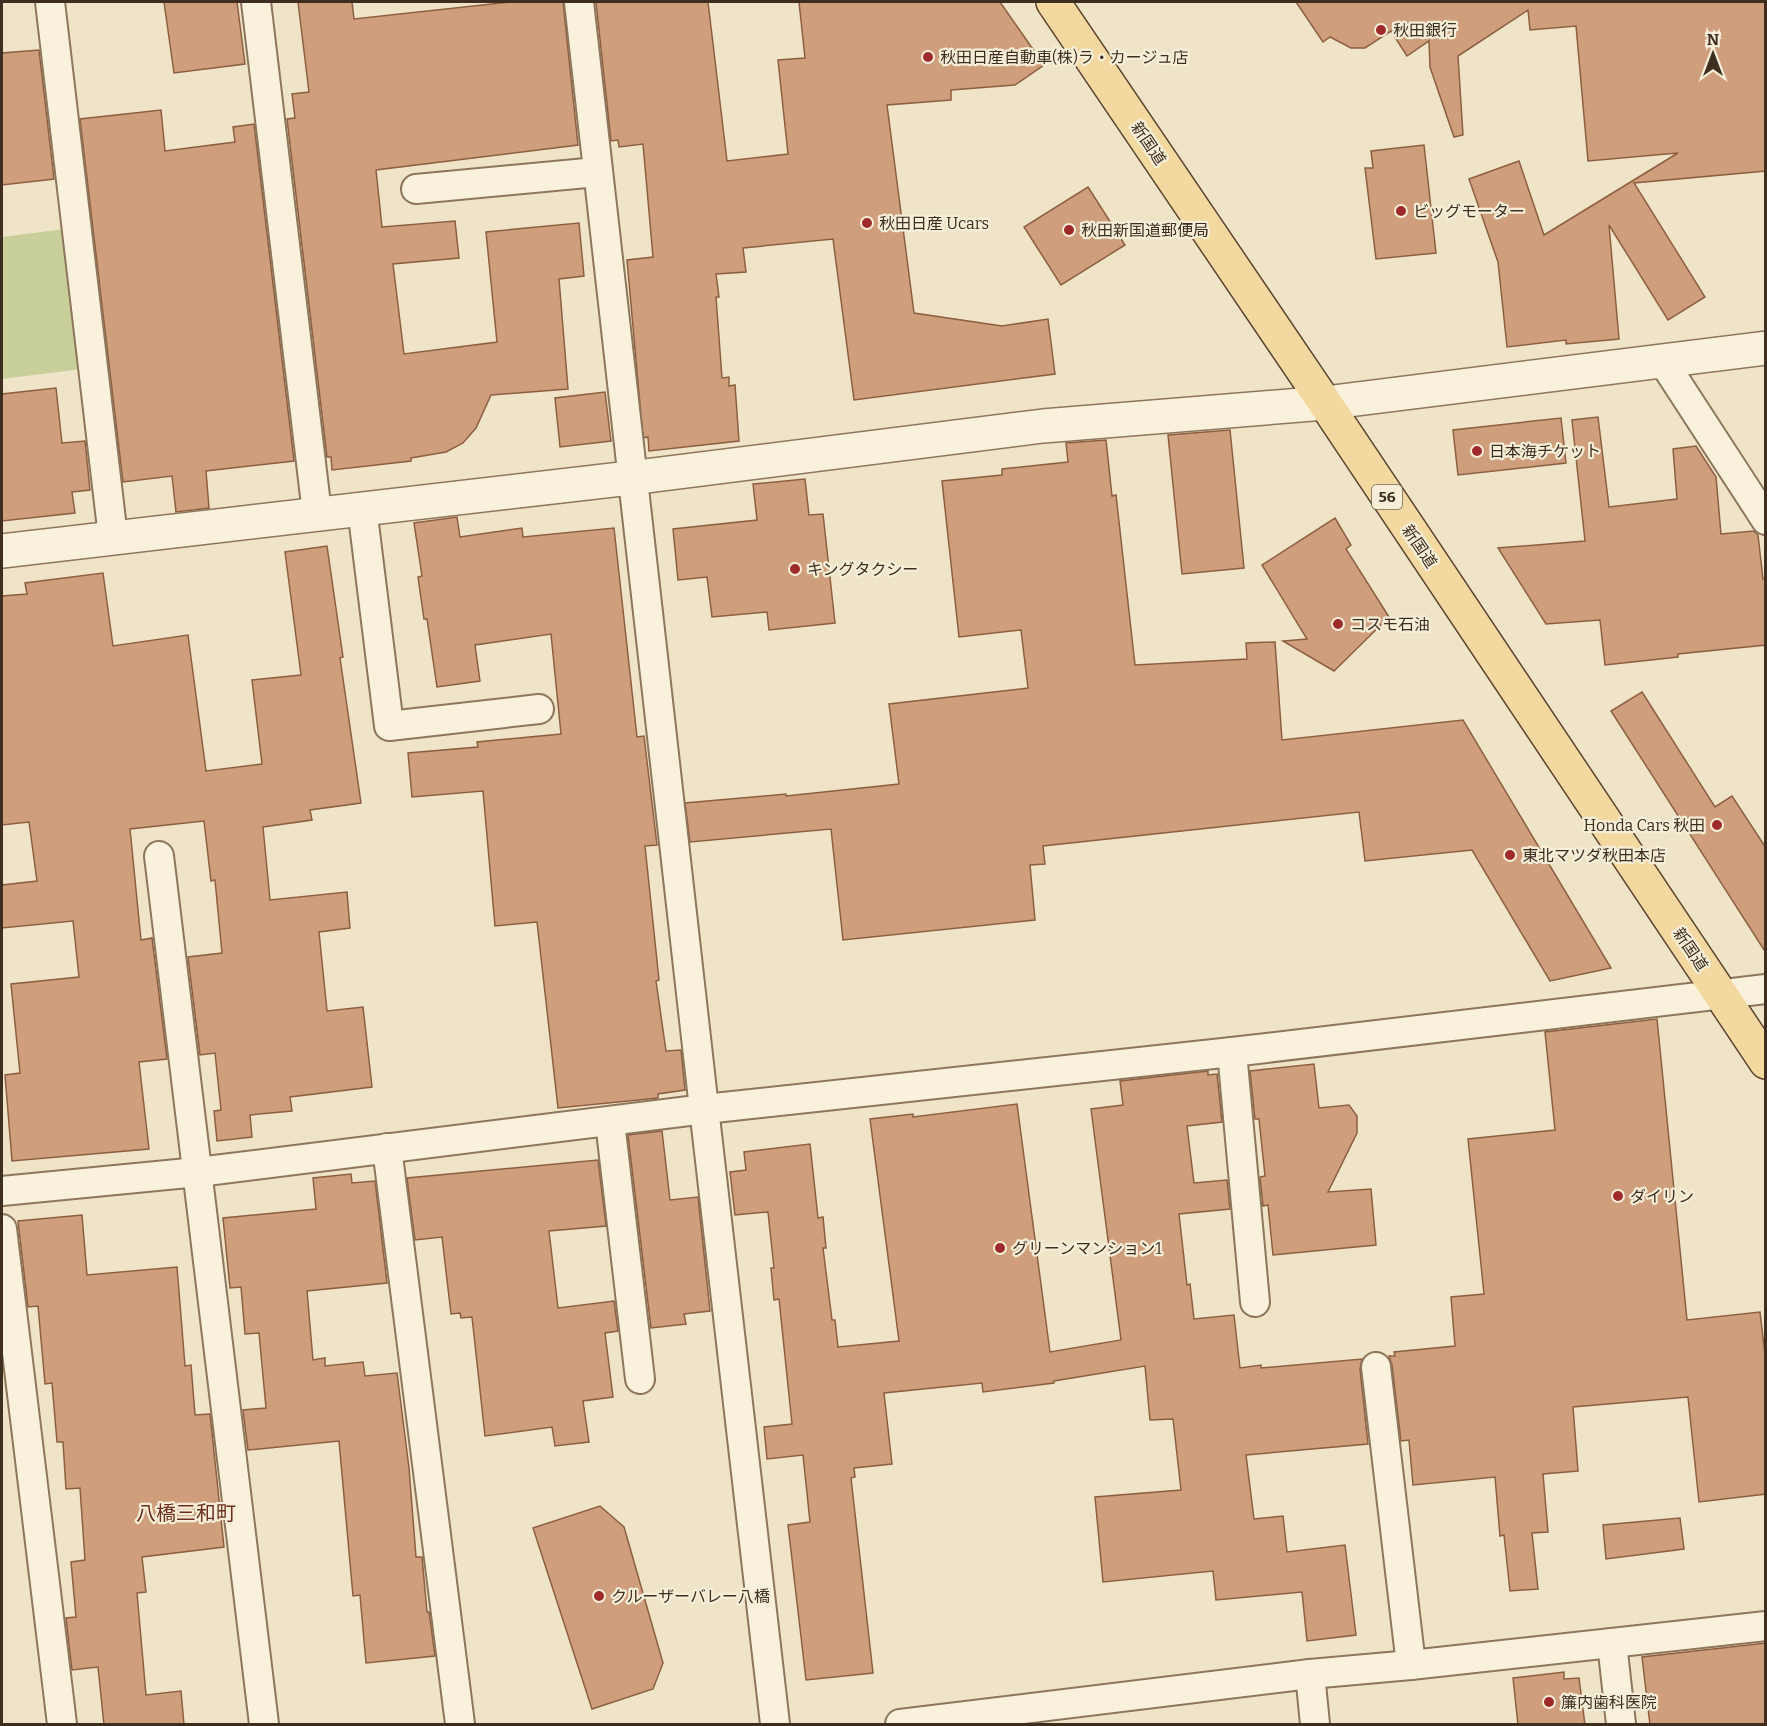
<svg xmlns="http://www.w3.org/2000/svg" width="1767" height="1726" font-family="Bitter,'Noto Sans JP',serif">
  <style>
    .green { fill: #c9cf9b }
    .building { fill: #cf9f7d; stroke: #8d5f41; stroke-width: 1.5 }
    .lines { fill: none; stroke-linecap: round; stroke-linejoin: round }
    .minor-casing { stroke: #8d765c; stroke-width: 32 }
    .tertiary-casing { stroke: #8d765c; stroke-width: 36 }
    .primary-casing { stroke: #5b4430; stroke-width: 36 }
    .minor { stroke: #faf1dc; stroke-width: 28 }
    .tertiary { stroke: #faf1dc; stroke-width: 33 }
    .primary { stroke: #f3d9a0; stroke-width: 33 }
    .poi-dot { fill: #9e2a2b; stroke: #f7eed8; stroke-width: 2 }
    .labels { text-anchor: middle; stroke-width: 4.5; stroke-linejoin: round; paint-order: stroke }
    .shield { fill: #f7eed8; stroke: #756857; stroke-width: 1.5 }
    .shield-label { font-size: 15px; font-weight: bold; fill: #3d2e20 }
    .poi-label { font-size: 16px; fill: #3d2e20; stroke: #f7eed8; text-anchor: start }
    .street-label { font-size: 16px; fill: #3d2e20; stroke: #f7eed8 }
    .quarter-label { font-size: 20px; fill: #6b2e1e; stroke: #f7eed8 }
  </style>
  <rect width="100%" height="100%" fill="#f0e4c8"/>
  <polygon class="green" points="65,229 82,369 2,379 2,237"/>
  <g class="building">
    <polygon points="164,2 237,2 245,64 174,73"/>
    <polygon points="298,2 352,2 354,19 511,2 563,2 578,145 376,170 382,227 455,221 459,258 393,264 404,354 497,342 486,232 579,223 584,276 559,279 568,389 491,395 476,428 463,443 446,452 411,458 411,461 332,470 331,457 327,457 287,119 295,118 292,94 309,92"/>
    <polygon points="596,2 708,2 727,161 788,154 778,60 805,58 799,2 1000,2 1044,65 1015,85 951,90 951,100 887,105 914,313 1002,326 1048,319 1055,374 854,400 833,239 743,248 746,272 716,274 719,297 716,297 722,378 729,377 729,386 735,385 739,441 649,451 648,437 643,438 627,260 653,257 643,144 619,147 618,140 611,141"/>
    <polygon points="1296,2 1766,2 1766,171 1634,183 1705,297 1668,320 1609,225 1619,339 1566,344 1566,340 1507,347 1498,262 1469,179 1519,161 1544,235 1678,153 1588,161 1576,26 1530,30 1528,10 1458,56 1463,135 1454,137 1430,67 1429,41 1407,56 1391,31 1365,48 1351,48 1330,37 1323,42"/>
    <polygon points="39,50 54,179 2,185 2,53"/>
    <polygon points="161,110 165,151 235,142 233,127 254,124 294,461 206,471 209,508 176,512 172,476 123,482 80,119"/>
    <polygon points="1424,145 1436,253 1376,259 1365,168 1373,168 1371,151"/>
    <polygon points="1088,187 1125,245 1061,285 1024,227"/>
    <polygon points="56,388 62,443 85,441 90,490 72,492 75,513 2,521 2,394"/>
    <polygon points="605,392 611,441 560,447 555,398"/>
    <polygon points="1598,417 1609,507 1677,499 1673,449 1696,446 1716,477 1721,534 1754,531 1758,535 1763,579 1766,578 1766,645 1678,654 1678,657 1605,665 1600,620 1546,624 1498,548 1585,541 1572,420"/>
    <polygon points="1561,418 1566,463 1458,475 1453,430"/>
    <polygon points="1230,430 1244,568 1182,574 1168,435"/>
    <polygon points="1106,440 1112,496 1116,495 1135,665 1247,659 1246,643 1275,642 1282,740 1463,720 1611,968 1550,981 1472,850 1365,861 1359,812 1043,846 1045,864 1030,865 1035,920 843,940 831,829 690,842 685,803 786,794 786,796 899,784 889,704 1028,688 1021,630 959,637 942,481 1002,475 1002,469 1068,462 1066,443"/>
    <polygon points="805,479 809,515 823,514 835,623 769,630 767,612 712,617 707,577 678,580 673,529 757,520 753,484"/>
    <polygon points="457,517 460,537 522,528 523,537 614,528 637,737 644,736 657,845 645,846 659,980 656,981 666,1051 681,1050 685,1090 658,1094 658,1098 558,1108 537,922 495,926 483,791 412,797 408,753 478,747 477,742 561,734 551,634 475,645 480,681 437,687 427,619 424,619 418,577 422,576 414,523"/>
    <polygon points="1335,518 1351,545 1346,549 1389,617 1334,671 1283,641 1307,639 1262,565"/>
    <polygon points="327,546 343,657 340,658 361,803 310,810 312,820 263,827 270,900 347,892 350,928 319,932 327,1011 363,1007 372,1087 290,1097 292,1111 250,1115 252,1137 217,1141 214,1111 221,1110 215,1053 200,1055 188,957 222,953 215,880 211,881 204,821 130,829 141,940 152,938 167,1059 139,1062 149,1149 12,1161 5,1075 20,1073 11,984 79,977 73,921 2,928 2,885 37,881 29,822 2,825 2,596 27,594 25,583 103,573 113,646 188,635 206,771 262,764 252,680 301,675 285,552"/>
    <polygon points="1642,692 1715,807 1732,796 1766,848 1766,953 1611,711"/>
    <polygon points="1657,1019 1687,1320 1760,1312 1766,1363 1766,1494 1699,1502 1688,1397 1573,1407 1578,1471 1543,1474 1548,1532 1532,1533 1538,1589 1510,1591 1504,1535 1500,1536 1495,1477 1413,1485 1409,1440 1401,1441 1392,1365 1389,1356 1395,1356 1394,1352 1455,1346 1451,1297 1484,1294 1468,1139 1555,1130 1545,1032"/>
    <polygon points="1314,1064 1319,1108 1349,1105 1357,1116 1357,1133 1328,1192 1371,1189 1376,1245 1273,1255 1268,1205 1263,1206 1260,1177 1265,1176 1259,1119 1255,1119 1250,1071"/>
    <polygon points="1208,1071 1208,1075 1217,1074 1222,1122 1187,1126 1194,1183 1227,1180 1230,1209 1179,1214 1187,1285 1190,1284 1194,1319 1234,1315 1240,1368 1261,1365 1261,1368 1362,1359 1360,1369 1368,1444 1246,1455 1254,1519 1283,1516 1287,1552 1345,1545 1356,1635 1307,1641 1302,1592 1216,1600 1213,1571 1103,1582 1095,1497 1181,1490 1173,1419 1150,1420 1145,1366 1054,1381 1054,1383 983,1392 982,1383 884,1393 892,1464 854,1468 855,1477 851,1478 873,1673 806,1680 788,1525 810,1522 803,1455 767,1459 764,1427 792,1424 779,1299 774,1300 771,1268 774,1268 768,1212 735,1215 730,1172 746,1170 744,1152 810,1144 818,1218 823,1217 826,1248 823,1248 832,1320 835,1320 838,1347 899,1341 870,1119 913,1114 913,1117 1017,1104 1050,1352 1121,1340 1091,1109 1123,1105 1120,1081"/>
    <polygon points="662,1131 670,1200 698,1197 710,1311 684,1314 686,1324 651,1328 628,1135"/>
    <polygon points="598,1160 606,1226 549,1231 558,1308 614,1301 618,1331 605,1333 613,1397 583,1401 589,1442 555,1446 552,1427 485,1436 472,1317 461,1318 460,1313 451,1314 442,1237 415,1240 407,1178"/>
    <polygon points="351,1174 352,1183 375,1181 387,1283 307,1291 313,1360 325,1358 325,1366 363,1362 365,1376 397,1373 409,1468 416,1557 422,1557 427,1612 429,1612 435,1656 366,1663 360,1595 353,1596 339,1441 248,1450 243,1410 266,1408 259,1333 245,1334 241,1287 230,1288 223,1218 316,1209 313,1178"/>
    <polygon points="82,1215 87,1275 177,1267 185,1366 191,1365 195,1415 210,1414 224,1547 142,1557 146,1592 137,1593 146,1695 181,1691 184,1725 104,1725 98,1667 72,1670 66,1618 76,1617 71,1562 85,1560 80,1488 66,1489 63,1442 57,1442 52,1383 45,1384 38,1306 28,1307 18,1221"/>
    <polygon points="600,1506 624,1527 663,1663 653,1689 592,1709 533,1528"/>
    <polygon points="1680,1518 1684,1549 1606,1559 1603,1525"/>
    <polygon points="1766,1643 1766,1725 1650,1725 1642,1657"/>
    <polygon points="1564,1672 1564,1679 1579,1678 1585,1725 1518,1725 1513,1678"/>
  </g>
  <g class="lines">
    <g class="minor-casing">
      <g id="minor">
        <polyline points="50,2 113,537"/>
        <polyline points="256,2 317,513"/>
        <path d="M579,2c61,574 131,1148 196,1722"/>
        <polyline points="416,189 597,172"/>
        <polyline points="1662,360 1766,520"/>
        <polyline points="362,508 389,726 539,709"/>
        <polyline points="159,856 264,1724"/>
        <polyline points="1232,1052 1255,1302"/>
        <polyline points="610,1122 640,1379"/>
        <polyline points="387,1148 460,1724"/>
        <polyline points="2,1191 198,1172 705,1109 1232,1052 1766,989"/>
        <polyline points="2,1229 62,1724"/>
        <polyline points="1376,1367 1411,1665"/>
        <polyline points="1612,1643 1621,1724"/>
        <polyline points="1310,1674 1315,1724"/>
        <polyline points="900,1724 1310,1674 1411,1665 1766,1626"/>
      </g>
    </g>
    <g class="tertiary-casing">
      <polyline id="tertiary" points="2,551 630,478 1043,426 1325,403 1766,348"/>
    </g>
    <g class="primary-casing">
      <polyline id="primary" points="1053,2 1325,403 1766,1062"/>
    </g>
    <use href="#minor" class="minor"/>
    <use href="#tertiary" class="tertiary"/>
    <use href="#primary" class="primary"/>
  </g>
  <g class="poi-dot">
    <circle cx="1381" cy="30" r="6"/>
    <circle cx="928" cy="57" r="6"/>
    <circle cx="1401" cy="211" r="6"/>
    <circle cx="867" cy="223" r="6"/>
    <circle cx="1069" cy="230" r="6"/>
    <circle cx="1477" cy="451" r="6"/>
    <circle cx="795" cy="569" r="6"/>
    <circle cx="1338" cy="624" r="6"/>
    <circle cx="1717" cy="825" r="6"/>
    <circle cx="1510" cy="855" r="6"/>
    <circle cx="1618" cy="1196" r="6"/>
    <circle cx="1000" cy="1248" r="6"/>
    <circle cx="599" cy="1596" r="6"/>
    <circle cx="1549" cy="1702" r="6"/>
  </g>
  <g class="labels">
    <rect class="shield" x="1372" y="485" width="30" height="24" rx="4.5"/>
    <g class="shield-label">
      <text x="1387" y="502">56</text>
    </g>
    <g class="poi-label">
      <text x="1393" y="36">秋田銀行</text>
      <text x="940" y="63">秋田日産自動車(株)ラ・カージュ店</text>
      <text x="1413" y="217">ビッグモーター</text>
      <text x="879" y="229">秋田日産 Ucars</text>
      <text x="1081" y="236">秋田新国道郵便局</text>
      <text x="1489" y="457">日本海チケット</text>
      <text x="807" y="575">キングタクシー</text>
      <text x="1350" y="630">コスモ石油</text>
      <text x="1705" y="831" text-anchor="end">Honda Cars 秋田</text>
      <text x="1522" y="861">東北マツダ秋田本店</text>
      <text x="1630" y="1202">ダイリン</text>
      <text x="1012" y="1254">グリーンマンション1</text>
      <text x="611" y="1602">クルーザーバレー八橋</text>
      <text x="1561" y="1708">簾内歯科医院</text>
    </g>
    <g class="street-label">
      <text transform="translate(1149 143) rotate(56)" y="6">新国道</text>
      <text transform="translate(1420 546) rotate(56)" y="6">新国道</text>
      <text transform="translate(1691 949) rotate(56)" y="6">新国道</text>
    </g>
    <g class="quarter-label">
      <text x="186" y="1520">八橋三和町</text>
    </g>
  </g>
  <rect width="1767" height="1726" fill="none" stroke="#3d2e20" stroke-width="6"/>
  <g transform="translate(1713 54)" stroke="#f7eed8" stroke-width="4.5" paint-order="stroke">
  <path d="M0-4.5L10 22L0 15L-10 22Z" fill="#3d2e20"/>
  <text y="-9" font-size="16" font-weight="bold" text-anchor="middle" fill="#3d2e20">N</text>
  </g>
</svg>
